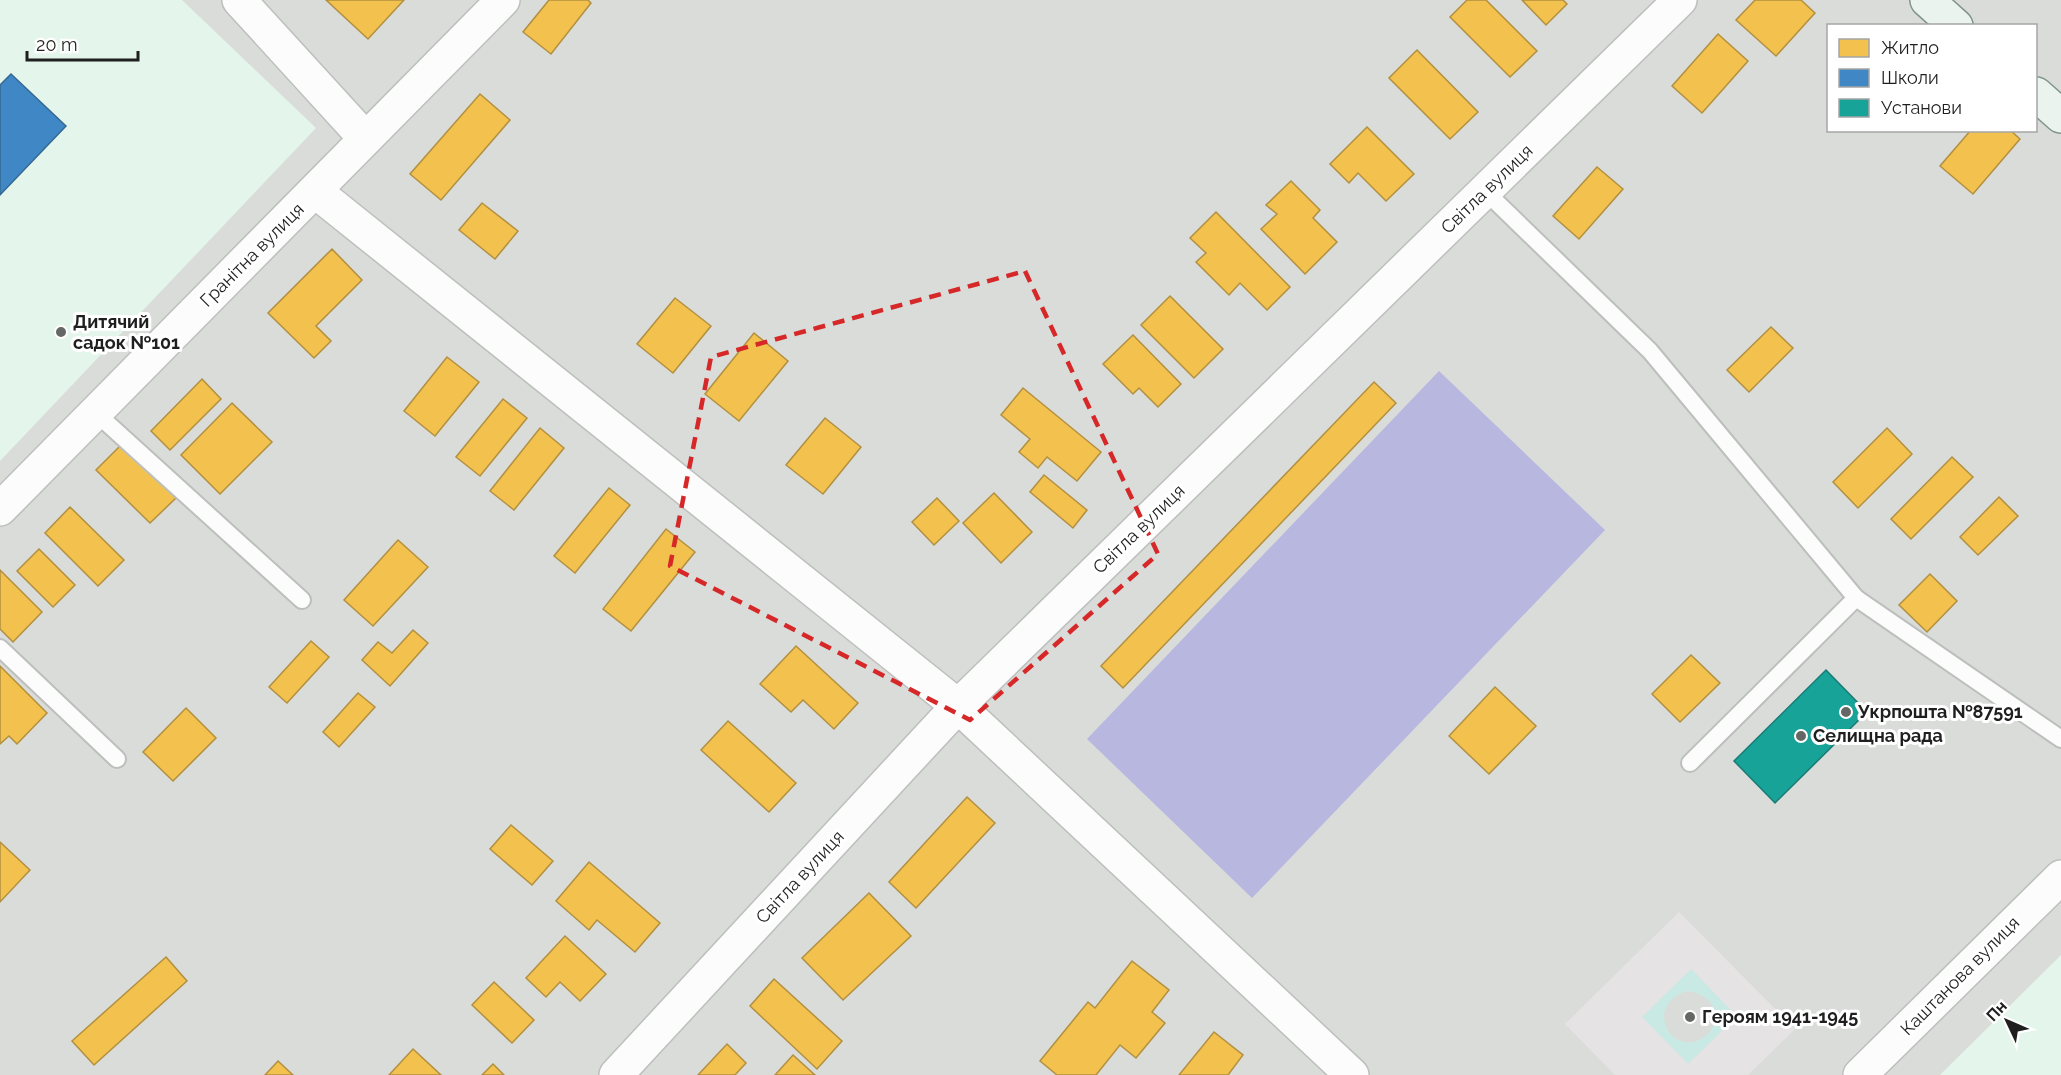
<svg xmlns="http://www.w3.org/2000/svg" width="2061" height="1075" font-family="Raleway,sans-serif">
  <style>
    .residential { fill: #d9dcd9; fill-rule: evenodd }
    .education { fill: #e4f5eb }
    .grass { fill: #c9e9e5; fill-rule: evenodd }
    .pitch { fill: #b7b7df }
    .plaza { fill: #e6e3e4; fill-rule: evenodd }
    .homes { fill: #f2c14e; stroke: #b39040; stroke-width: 1.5 }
    .schools { fill: #3f88c5; stroke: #356893; stroke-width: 1.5 }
    .public { fill: #17a398; stroke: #197b74; stroke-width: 1.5 }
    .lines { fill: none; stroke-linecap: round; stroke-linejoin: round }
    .lane-casing { stroke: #bdbfbd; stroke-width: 20 }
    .street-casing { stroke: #bdbfbd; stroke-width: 36 }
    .secondary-casing { stroke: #81968b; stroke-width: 36 }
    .lane { stroke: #fcfcfc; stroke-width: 16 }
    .street { stroke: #fcfcfc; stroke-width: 33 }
    .secondary { stroke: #ebf3ef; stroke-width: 33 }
    .marked { fill: none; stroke: #d62828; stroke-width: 4.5; stroke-dasharray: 12 8; stroke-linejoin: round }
    .poi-dot { fill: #656765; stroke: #fff; stroke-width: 2 }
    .labels { text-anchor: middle; stroke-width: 6; stroke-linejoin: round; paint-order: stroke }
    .street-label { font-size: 18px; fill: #1f1f1f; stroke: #fff }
    .poi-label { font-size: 18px; font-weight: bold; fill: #1f1f1f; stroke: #fff; text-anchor: start }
  </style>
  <rect width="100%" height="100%" fill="#e8ede8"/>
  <path class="residential" d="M0,0h2061v1075h-2061zM1828,26h208v104h-208z"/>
  <g class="education">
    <polygon points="0,0 182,0 316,128 0,461"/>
    <polygon points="2061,955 2061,1075 1940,1075"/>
  </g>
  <path class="grass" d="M1691,969l46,47 -49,48 -46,-47zM1687,991c19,2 33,15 26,35 -3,7 -8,12 -16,15 -30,10 -51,-37 -10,-50z"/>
  <polygon class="pitch" points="1439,371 1605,530 1252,898 1087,739"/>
  <path class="plaza" d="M1679,912l116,117 -47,46h-133l-50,-51zM1691,969l46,47 -49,48 -46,-47z"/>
  <g class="homes">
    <polygon points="326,0 404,0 368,39"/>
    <polygon points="549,0 588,0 591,3 551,54 523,32"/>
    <polygon points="1467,0 1486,0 1537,51 1510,77 1450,17"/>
    <polygon points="1522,0 1563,0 1567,4 1546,25"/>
    <polygon points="1755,0 1801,0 1815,13 1776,56 1736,20"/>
    <polygon points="1718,34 1748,61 1702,113 1672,86"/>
    <polygon points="1417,50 1478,112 1450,139 1389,78"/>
    <polygon points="480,94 510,120 441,200 410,174"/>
    <polygon points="1367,127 1414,174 1386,201 1358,173 1349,183 1330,164"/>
    <polygon points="1971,130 2010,130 2020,139 1973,194 1940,166"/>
    <polygon points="1597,167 1623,189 1579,239 1553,216"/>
    <polygon points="1291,181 1320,210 1313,218 1337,242 1305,274 1261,229 1277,214 1266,205"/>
    <polygon points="482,203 518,231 495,259 459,230"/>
    <polygon points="1216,212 1290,287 1267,310 1240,283 1229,295 1196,262 1206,253 1190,238"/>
    <polygon points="332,249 362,280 316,326 331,341 314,358 268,313"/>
    <polygon points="1170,296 1223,349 1194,378 1141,325"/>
    <polygon points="675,298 711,326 673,373 637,344"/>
    <polygon points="1771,327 1793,348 1749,392 1727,370"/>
    <polygon points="754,333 788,361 739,421 705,394"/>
    <polygon points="1133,335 1181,384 1158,407 1139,388 1133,394 1103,364"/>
    <polygon points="447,357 479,382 435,436 404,411"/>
    <polygon points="202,379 221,399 170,450 151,431"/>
    <polygon points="1374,382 1396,403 1123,688 1101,666"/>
    <polygon points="1023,388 1101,452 1077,481 1047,457 1038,468 1019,452 1030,439 1001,415"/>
    <polygon points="503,399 527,418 480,476 456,457"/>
    <polygon points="232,403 272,442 220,494 181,455"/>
    <polygon points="825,418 861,447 823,494 786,465"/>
    <polygon points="540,428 564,448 514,510 490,491"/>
    <polygon points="1887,428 1912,454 1858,508 1833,482"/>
    <polygon points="122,444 176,498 150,523 96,470"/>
    <polygon points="1952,457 1973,477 1911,539 1891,519"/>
    <polygon points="1044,475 1087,510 1073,528 1030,492"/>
    <polygon points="609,488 630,505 575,573 554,556"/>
    <polygon points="994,493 1032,532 1001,563 963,523"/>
    <polygon points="1999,497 2018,516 1978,555 1960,537"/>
    <polygon points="937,498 959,521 934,545 912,522"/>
    <polygon points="70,507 124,560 98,586 45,533"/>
    <polygon points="666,529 695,552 631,631 603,609"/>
    <polygon points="398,540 428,567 373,626 344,600"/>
    <polygon points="39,549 75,585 53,607 17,571"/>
    <polygon points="0,570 42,612 13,642 0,629"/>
    <polygon points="1930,574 1957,601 1927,632 1899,605"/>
    <polygon points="413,630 428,643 390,686 362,660 378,642 392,653"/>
    <polygon points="311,641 329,657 287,703 269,687"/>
    <polygon points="796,646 858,703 834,729 803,700 791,712 760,684"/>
    <polygon points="1691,655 1720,683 1680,722 1652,694"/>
    <polygon points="0,666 47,713 17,744 9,736 0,744"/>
    <polygon points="1495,687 1536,726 1489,774 1449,736"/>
    <polygon points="358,693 375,707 339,747 323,732"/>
    <polygon points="186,708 216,738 173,781 143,752"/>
    <polygon points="728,721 796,783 769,812 701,750"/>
    <polygon points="967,797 995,823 916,908 889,882"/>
    <polygon points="511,825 553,861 532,885 490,849"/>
    <polygon points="0,842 30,870 0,902"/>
    <polygon points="589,862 660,923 635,952 597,920 589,930 556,901"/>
    <polygon points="869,893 911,936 843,1000 802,958"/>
    <polygon points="565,936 606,974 580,1001 560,982 546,997 526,978"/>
    <polygon points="166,957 187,981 94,1065 72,1041"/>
    <polygon points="1132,961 1169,990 1152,1012 1165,1023 1136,1058 1120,1045 1096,1075 1057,1075 1040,1061 1088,1002 1095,1008"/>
    <polygon points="774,979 842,1041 817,1069 750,1006"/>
    <polygon points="494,982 534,1020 512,1043 472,1005"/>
    <polygon points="1214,1032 1243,1055 1228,1075 1179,1075"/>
    <polygon points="727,1044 746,1063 735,1075 698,1075"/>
    <polygon points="413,1049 441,1075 389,1075"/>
    <polygon points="793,1055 815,1075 775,1075"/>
    <polygon points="278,1061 293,1075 265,1075"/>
    <polygon points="493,1064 504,1075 482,1075"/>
  </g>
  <polygon class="schools" points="11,74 66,126 0,195 0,85"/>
  <polygon class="public" points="1826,670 1867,712 1775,803 1734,761"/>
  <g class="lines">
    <g class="lane-casing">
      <g id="lane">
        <polyline points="1485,191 1650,351 1856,598 2061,739"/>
        <polyline points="96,413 302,600"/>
        <polyline points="0,648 117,759"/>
        <polyline points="1690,763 1856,598"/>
      </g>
    </g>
    <g class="street-casing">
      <g id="street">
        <polyline points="239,0 365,138"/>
        <polyline points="315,191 958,706 1352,1075"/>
        <polyline points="0,509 503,0"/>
        <polyline points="616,1075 958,706 1680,0"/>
        <polyline points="1860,1075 2061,877"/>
      </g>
    </g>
    <g class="secondary-casing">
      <g id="secondary">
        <polyline points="1927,0 1956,26"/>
        <polyline points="2036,94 2061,116"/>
      </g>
    </g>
    <use href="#lane" class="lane"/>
    <use href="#street" class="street"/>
    <use href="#secondary" class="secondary"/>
  </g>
  <path class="marked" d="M1025,271l133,283 -188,166 -300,-154 41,-209z"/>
  <g class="poi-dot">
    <circle cx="61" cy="332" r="6"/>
    <circle cx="1846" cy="712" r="6"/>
    <circle cx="1801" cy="736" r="6"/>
    <circle cx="1690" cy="1017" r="6"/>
  </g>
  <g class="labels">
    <g class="street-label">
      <text transform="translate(1487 189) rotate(-44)" y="6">Світла вулиця</text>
      <text transform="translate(252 255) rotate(-45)" y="6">Гранітна вулиця</text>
      <text transform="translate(1139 529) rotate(-44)" y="6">Світла вулиця</text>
      <text transform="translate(800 877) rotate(-47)" y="6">Світла вулиця</text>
      <text transform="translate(1960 976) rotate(-45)" y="6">Каштанова вулиця</text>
    </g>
    <g class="poi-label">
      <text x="73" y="328">Дитячий<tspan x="73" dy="21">садок №101</tspan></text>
      <text x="1858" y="718">Укрпошта №87591</text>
      <text x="1813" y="742">Селищна рада</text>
      <text x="1702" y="1023">Героям 1941-1945</text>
    </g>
  </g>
  <rect x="1827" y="24" width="210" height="108" fill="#ffffff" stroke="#a5a5a5" stroke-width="1.5"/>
  <rect x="1839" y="39" width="30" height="18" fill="#f2c14e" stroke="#a5a5a5" stroke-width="1.5"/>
  <text x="1881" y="54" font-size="18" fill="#1f1f1f">Житло</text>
  <rect x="1839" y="69" width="30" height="18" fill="#3f88c5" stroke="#a5a5a5" stroke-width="1.5"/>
  <text x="1881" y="84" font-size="18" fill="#1f1f1f">Школи</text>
  <rect x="1839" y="99" width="30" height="18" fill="#17a398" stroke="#a5a5a5" stroke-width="1.5"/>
  <text x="1881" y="114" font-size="18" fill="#1f1f1f">Установи</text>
  <g transform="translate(2007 1021) rotate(314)" stroke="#ffffff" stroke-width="4.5" paint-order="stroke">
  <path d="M0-4.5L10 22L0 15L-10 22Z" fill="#1f1f1f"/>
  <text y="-9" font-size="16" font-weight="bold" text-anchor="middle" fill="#1f1f1f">Пн</text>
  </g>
  <path d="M27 51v9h111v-9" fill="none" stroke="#1f1f1f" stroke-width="3"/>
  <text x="36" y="51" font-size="18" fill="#1f1f1f" stroke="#ffffff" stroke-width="4.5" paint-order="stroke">20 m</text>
</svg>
